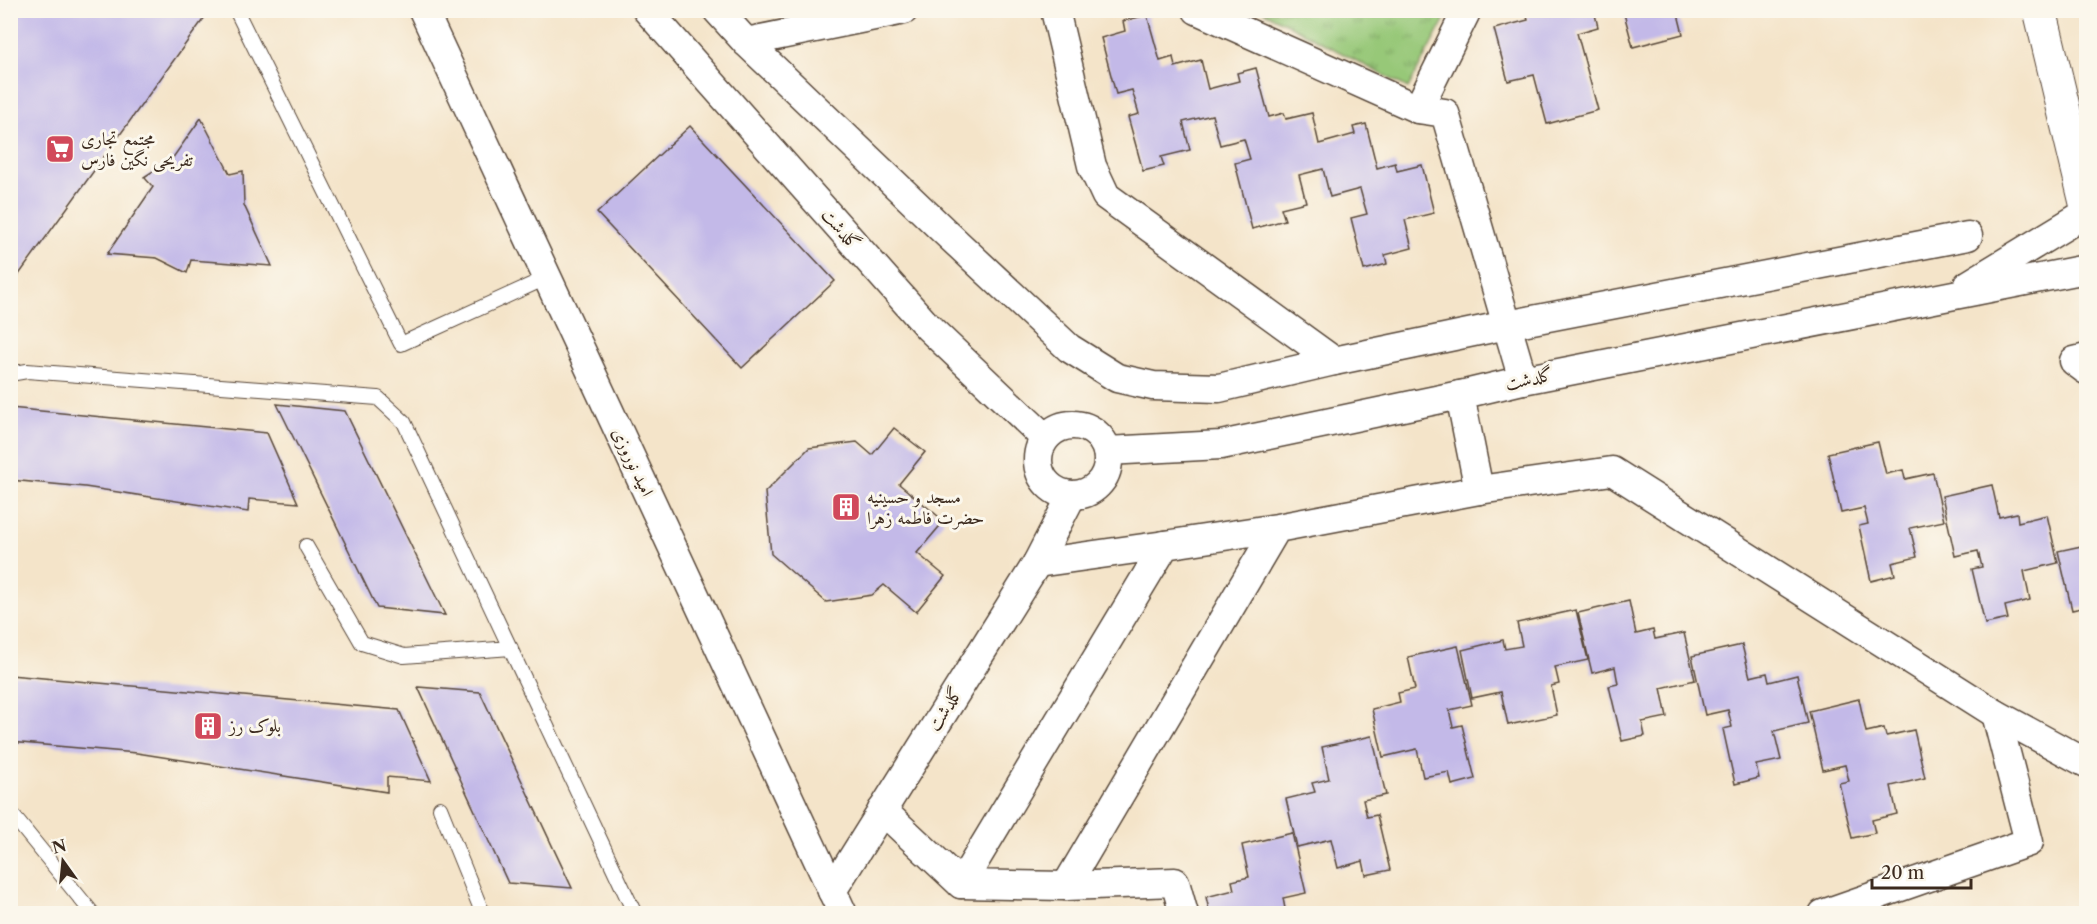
<svg xmlns="http://www.w3.org/2000/svg" width="2097" height="924" font-family="'Libre Caslon Text',Amiri,serif">
  <style>
    .grass { fill: url(#grass-tufts); stroke: #69794b; stroke-width: 1.5 }
    .building { fill: #c3b9e8 }
    .lines { fill: none; stroke-linecap: round; stroke-linejoin: round }
    .lane-casing { stroke: #574638; stroke-width: 16 }
    .street-casing { stroke: #574638; stroke-width: 31 }
    .secondary-casing { stroke: #574638; stroke-width: 35 }
    .lane { stroke: #fff; stroke-width: 14 }
    .street { stroke: #fff; stroke-width: 28 }
    .secondary { stroke: #fff; stroke-width: 33 }
    .labels { text-anchor: middle; stroke-width: 6; stroke-linejoin: round; paint-order: stroke }
    .poi-label { font-size: 18px; fill: #3b2a1e; stroke: #fbf7ec; text-anchor: start }
    .street-label { font-size: 18px; fill: #3b2a1e; stroke: #fbf7ec }
  </style>
  <defs>
    <pattern id="grass-tufts" width="24" height="20" patternUnits="userSpaceOnUse" patternTransform="scale(1.5)"><rect width="24" height="20" fill="#97c878"/><path d="M3 7l-1-3M5 7V3M7 7l1-3M15 17l-1-3M17 17v-4M19 17l1-3" fill="none" stroke="#7ca362"/></pattern>
  </defs>
  <rect width="100%" height="100%" fill="#fbf7ec"/>
  <filter id="ink" filterUnits="userSpaceOnUse"><feTurbulence type="fractalNoise" baseFrequency=".0167" numOctaves="2"/><feDisplacementMap in="SourceGraphic" scale="12" xChannelSelector="R" yChannelSelector="G"/><feConvolveMatrix kernelMatrix="1 2 1 2 8 2 1 2 1" color-interpolation-filters="sRGB"/></filter>
  <filter id="wash" filterUnits="userSpaceOnUse"><feTurbulence type="fractalNoise" baseFrequency=".008" numOctaves="4" result="noise"/><feDisplacementMap in="SourceGraphic" scale="24" xChannelSelector="R" yChannelSelector="G"/><feGaussianBlur stdDeviation="1.35" result="paint"/><feColorMatrix in="noise" values="0 0 0 0 0 0 0 0 0 0 0 0 0 0 0 0 0 1.4 0 .05"/><feComposite in="paint" operator="in"/></filter>
  <g filter="url(#wash)">
    <rect width="100%" height="100%" fill="#f4e4c9"/>
    <polygon class="grass" points="1262,11 1449,10 1449,11 1408,88"/>
    <g id="blocks">
      <g class="building">
        <polygon points="10,10 210,10 10,287"/>
        <polygon points="1537,10 1594,10 1598,27 1577,33 1598,110 1547,124 1534,75 1508,81 1494,29 1528,20 1526,13"/>
        <polygon points="1623,10 1677,10 1683,34 1633,47"/>
        <polygon points="1147,15 1160,61 1173,57 1175,67 1201,60 1208,89 1239,81 1237,73 1256,68 1269,117 1284,113 1286,119 1312,113 1319,144 1355,134 1353,127 1366,124 1377,168 1395,163 1397,171 1422,165 1434,213 1405,220 1412,248 1385,255 1387,264 1364,270 1351,218 1367,214 1360,189 1330,197 1323,169 1299,175 1306,202 1281,208 1285,220 1252,229 1235,163 1250,159 1244,139 1220,145 1212,115 1183,122 1190,150 1161,157 1164,166 1143,171 1128,117 1139,114 1132,90 1116,94 1101,38 1125,31 1123,21"/>
        <polygon points="201,118 230,174 243,171 244,205 272,266 191,260 187,273 157,258 107,254 153,187 144,177 172,159"/>
        <polygon points="690,126 835,281 742,368 597,213"/>
        <polygon points="277,404 345,411 445,615 377,608"/>
        <polygon points="10,408 267,433 298,503 249,499 248,512 85,487 10,480"/>
        <polygon points="894,428 925,452 899,484 944,521 917,553 945,576 916,612 884,585 872,595 826,602 771,554 765,492 809,448 857,442 872,455"/>
        <polygon points="1878,442 1886,474 1903,470 1905,479 1933,473 1944,521 1910,528 1917,557 1892,563 1895,575 1871,581 1859,526 1868,524 1864,508 1841,513 1828,453"/>
        <polygon points="1992,485 1999,517 2017,513 2018,522 2047,515 2058,563 2024,571 2030,600 2005,606 2008,619 1985,624 1972,569 1982,567 1978,551 1955,556 1942,496"/>
        <polygon points="2086,545 2086,607 2072,610 2058,551"/>
        <polygon points="1629,601 1636,634 1653,630 1655,639 1684,633 1695,680 1661,688 1667,717 1642,722 1645,736 1622,741 1609,686 1618,684 1615,667 1592,673 1578,613"/>
        <polygon points="1576,610 1588,660 1555,667 1559,684 1551,686 1557,715 1508,725 1501,692 1472,698 1462,650 1503,640 1505,649 1522,646 1517,623"/>
        <polygon points="1742,645 1750,677 1767,673 1769,682 1797,675 1808,723 1774,731 1781,760 1756,765 1759,778 1735,784 1723,729 1732,727 1728,710 1705,715 1692,656"/>
        <polygon points="1458,646 1472,705 1449,710 1453,727 1462,725 1475,779 1452,785 1449,772 1423,777 1417,749 1383,757 1372,709 1400,702 1398,693 1415,689 1408,657"/>
        <polygon points="10,675 399,710 431,781 387,777 387,792 137,753 10,742"/>
        <polygon points="418,687 480,692 572,888 508,883"/>
        <polygon points="1859,699 1866,732 1884,728 1886,736 1914,730 1925,778 1891,786 1897,814 1872,820 1875,833 1852,838 1839,783 1849,781 1845,765 1823,770 1809,711"/>
        <polygon points="1372,736 1386,795 1363,800 1367,817 1377,815 1390,870 1366,875 1363,861 1338,868 1331,839 1297,847 1286,799 1315,792 1312,783 1329,779 1322,747"/>
        <polygon points="1292,833 1306,893 1283,898 1286,914 1210,914 1206,897 1234,890 1232,881 1249,877 1242,845"/>
      </g>
    </g>
  </g>
  <g filter="url(#ink)">
    <use href="#blocks" fill-opacity="0" stroke="#574638" stroke-width="1.5"/>
    <g class="lines">
      <g class="lane-casing">
        <g id="lane">
          <polyline points="236,10 401,344 546,278"/>
          <polyline points="10,374 27,371 378,398 404,422 635,914"/>
          <polyline points="306,546 362,643 404,656 511,648"/>
          <polyline points="440,808 483,914"/>
          <polyline points="10,812 93,914"/>
        </g>
      </g>
      <g class="street-casing">
        <g id="street">
          <polyline points="423,10 843,914"/>
          <polyline points="647,10 928,327 1045,438"/>
          <polyline points="717,10 746,42"/>
          <polyline points="904,10 746,42 945,232 1069,348 1117,378 1153,386 1219,388 1334,361"/>
          <polyline points="1055,10 1092,166 1106,196 1334,361 1507,325 1968,236"/>
          <polyline points="1197,10 1418,109 1445,113 1523,380"/>
          <polyline points="1418,109 1467,10"/>
          <polyline points="1968,285 2086,213"/>
          <polyline points="2086,358 2074,361 2086,370"/>
          <polyline points="1460,395 1479,490"/>
          <circle cx="1073" cy="460" r="35"/>
          <polyline points="1107,451 1221,445 1460,395 1523,380 2086,269"/>
          <polyline points="1277,528 1066,886 961,884 1165,545 1277,528 1479,490 1612,471 1996,714 2086,763"/>
          <polyline points="1037,563 1165,545"/>
          <polyline points="882,810 961,884"/>
          <polyline points="1066,886 1175,882 1184,914"/>
          <polyline points="832,891 1037,563 1072,495"/>
          <polyline points="1823,914 2029,842 1996,714"/>
        </g>
      </g>
      <g class="secondary-casing">
        <polyline id="secondary" points="2040,10 2086,203"/>
      </g>
      <use href="#lane" class="lane"/>
      <use href="#street" class="street"/>
      <use href="#secondary" class="secondary"/>
    </g>
  </g>
  <defs>
    <g id="supermarket-square" transform="scale(1.5)"><rect x="-9" y="-9" width="18" height="18" rx="4" fill="#d1495b" stroke="#fbf7ec"/><path d="M-6-5.5h2.5l.6 2H6L4.5 2H-2.5L-4.4-4H-6ZM-1.5 3.2a1.3 1.3 0 1 0 .1 0ZM3 3.2a1.3 1.3 0 1 0 .1 0Z" fill="#fff"/></g>
    <g id="building-square" transform="scale(1.5)"><rect x="-9" y="-9" width="18" height="18" rx="4" fill="#d1495b" stroke="#fbf7ec"/><path d="M-4-6H4V6H1V3H-1V6H-4ZM-2.5-4.3h1.7v1.8h-1.7ZM.8-4.3h1.7v1.8H.8ZM-2.5-1h1.7V.8h-1.7ZM.8-1h1.7V.8H.8Z" fill="#fff"/></g>
  </defs>
  <g fill-rule="evenodd">
    <use href="#supermarket-square" x="60" y="149"/>
    <use href="#building-square" x="846" y="507"/>
    <use href="#building-square" x="208" y="726"/>
  </g>
  <g class="labels">
    <g class="poi-label">
      <text x="81" y="145">مجتمع تجاری<tspan x="81" dy="21">تفریحی نگین فارس</tspan></text>
      <text x="867" y="503">مسجد و حسینیه<tspan x="867" dy="21">حضرت فاطمه زهرا</tspan></text>
      <text x="229" y="732">بلوک رز</text>
    </g>
    <g class="street-label">
      <text transform="translate(841 229) rotate(48)" y="6">گلدشت</text>
      <text transform="translate(1529 379) rotate(-12)" y="6">گلدشت</text>
      <text transform="translate(633 462) rotate(65)" y="6">امید نوروزی</text>
      <text transform="translate(945 709) rotate(-58)" y="6">گلدشت</text>
    </g>
  </g>
  <rect width="2097" height="924" fill="none" stroke="#fbf7ec" stroke-width="36"/>
  <g transform="translate(63 861) rotate(345)" stroke="#fbf7ec" stroke-width="4.5" paint-order="stroke">
  <path d="M0-4.5L10 22L0 15L-10 22Z" fill="#3b2a1e"/>
  <text y="-9" font-size="16" font-weight="bold" text-anchor="middle" fill="#3b2a1e">N</text>
  </g>
  <path d="M1872 879v9h99v-9" fill="none" stroke="#3b2a1e" stroke-width="3"/>
  <text x="1881" y="879" font-size="18" fill="#3b2a1e" stroke="#fbf7ec" stroke-width="4.5" paint-order="stroke">20 m</text>
</svg>
